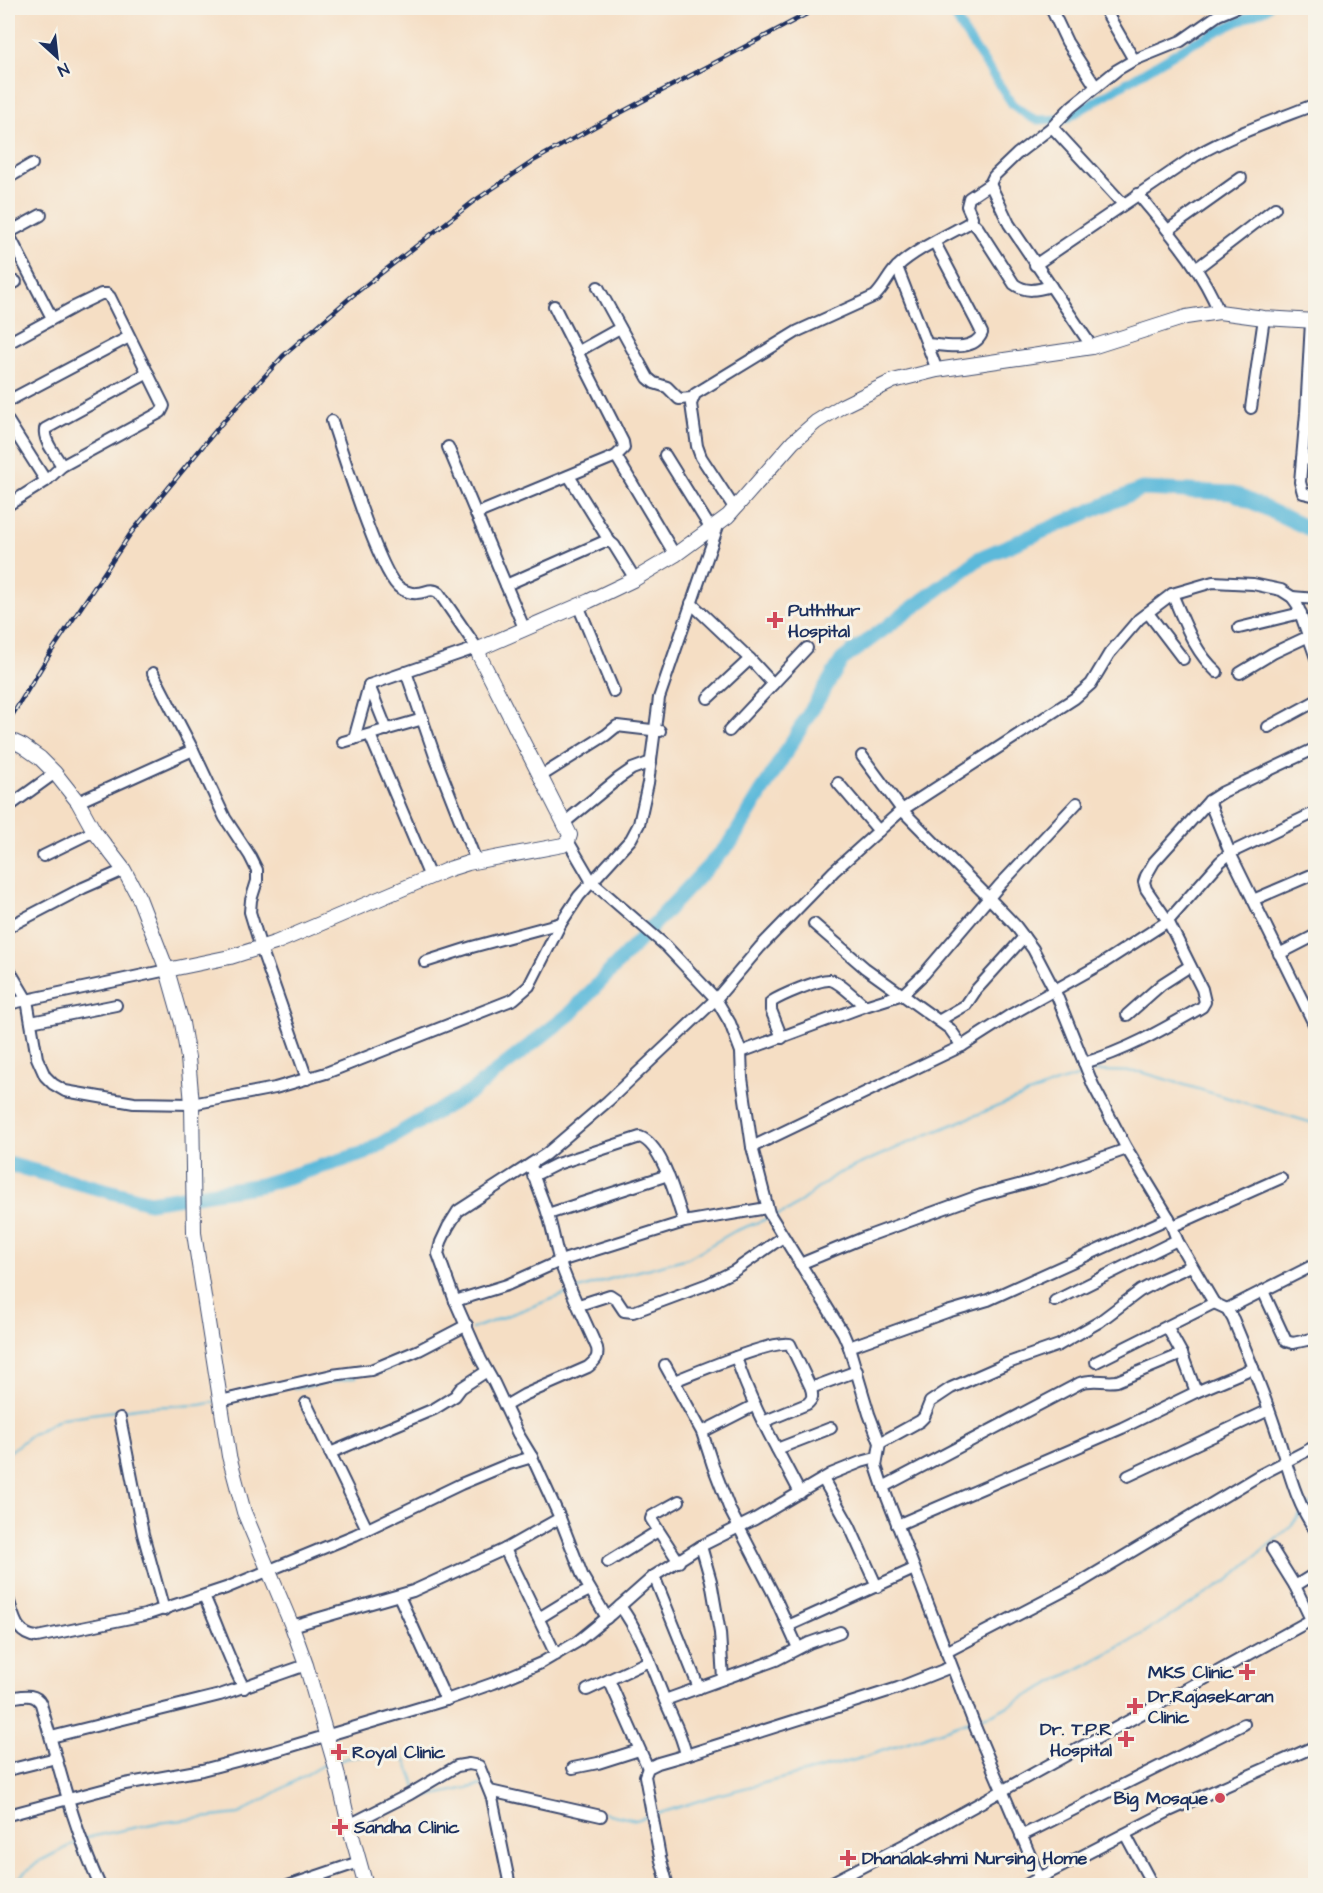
<svg xmlns="http://www.w3.org/2000/svg" width="1323" height="1893" font-family="'Architects Daughter',sans-serif">
  <style>
    .lines { fill: none; stroke-linecap: round; stroke-linejoin: round }
    .stream { stroke: #5cb9da; stroke-width: 2 }
    .canal { stroke: #5cb9da; stroke-width: 9 }
    .river { stroke: #5cb9da; stroke-width: 15 }
    .street-casing { stroke: #3c496d; stroke-width: 14 }
    .secondary-casing { stroke: #3c496d; stroke-width: 16 }
    .street { stroke: #fff; stroke-width: 10 }
    .secondary { stroke: #fff; stroke-width: 14 }
    .rail-casing { stroke: #1b2f5e; stroke-width: 4.5 }
    .rail { stroke: #f7f3e8; stroke-width: 2; stroke-dasharray: 7; stroke-linecap: butt }
    .poi-dot { fill: #d1495b; stroke: #f7f3e8; stroke-width: 2 }
    .labels { text-anchor: middle; stroke-width: 6; stroke-linejoin: round; paint-order: stroke }
    .poi-label { font-size: 18px; font-weight: bold; fill: #1b2f5e; stroke: #f7f3e8; text-anchor: start }
  </style>
  <rect width="100%" height="100%" fill="#f7f3e8"/>
  <filter id="ink" filterUnits="userSpaceOnUse"><feTurbulence type="fractalNoise" baseFrequency=".0167" numOctaves="2"/><feDisplacementMap in="SourceGraphic" scale="12" xChannelSelector="R" yChannelSelector="G"/><feConvolveMatrix kernelMatrix="1 2 1 2 8 2 1 2 1" color-interpolation-filters="sRGB"/></filter>
  <filter id="wash" filterUnits="userSpaceOnUse"><feTurbulence type="fractalNoise" baseFrequency=".008" numOctaves="4" result="noise"/><feDisplacementMap in="SourceGraphic" scale="24" xChannelSelector="R" yChannelSelector="G"/><feGaussianBlur stdDeviation="1.35" result="paint"/><feColorMatrix in="noise" values="0 0 0 0 0 0 0 0 0 0 0 0 0 0 0 0 0 1.4 0 .05"/><feComposite in="paint" operator="in"/></filter>
  <g filter="url(#wash)">
    <rect width="100%" height="100%" fill="#f5dec4"/>
    <g class="lines">
      <g class="stream">
        <polyline points="1092,1072 1097,1071 1141,1072 1316,1124"/>
        <polyline points="775,1216 790,1210 835,1175 924,1136 1056,1083 1084,1075"/>
        <polyline points="576,1290 616,1277 688,1258 735,1231 769,1218"/>
        <polyline points="472,1329 568,1293"/>
        <polyline points="377,1373 385,1371 394,1366"/>
        <polyline points="294,1389 357,1377"/>
        <polyline points="8,1453 31,1435 62,1418 144,1407 200,1405 215,1402"/>
        <polyline points="1307,1508 1316,1499"/>
        <polyline points="976,1719 993,1714 1129,1642 1226,1582 1289,1528 1301,1514"/>
        <polyline points="339,1761 348,1758 397,1752 407,1763 416,1787"/>
        <polyline points="419,1792 425,1797 482,1785"/>
        <polyline points="604,1813 636,1820 648,1816"/>
        <polyline points="657,1814 717,1795 855,1760 970,1721"/>
        <polyline points="85,1838 157,1823 239,1814 321,1766 331,1763"/>
        <polyline points="10,1886 36,1863 77,1842"/>
      </g>
      <polyline class="canal" points="950,8 964,32 1013,105 1030,117 1037,120 1066,119 1192,43 1268,8"/>
      <polyline class="river" points="8,1164 149,1202 261,1185 365,1153 471,1092 571,1013 731,842 842,660 980,558 1142,489 1233,493 1316,532"/>
    </g>
  </g>
  <g filter="url(#ink)">
    <g class="lines">
      <g class="street-casing">
        <g id="street">
          <polyline points="1051,8 1067,42 1096,87"/>
          <polyline points="1104,8 1134,60"/>
          <polyline points="1052,127 1123,204"/>
          <polyline points="8,178 32,164"/>
          <polyline points="990,184 1009,224 1092,347"/>
          <path d="M1138,194c30,37 63,73 81,118"/>
          <path d="M971,221l7,7 36,56c12,9 23,6 37,2"/>
          <polyline points="1168,230 1241,178"/>
          <polyline points="8,233 52,318"/>
          <polyline points="8,233 41,215"/>
          <path d="M1035,265l160,-109c38,-22 80,-36 121,-52"/>
          <polyline points="897,267 937,370"/>
          <polyline points="1197,268 1275,208"/>
          <polyline points="8,286 16,282"/>
          <polyline points="598,287 648,378 654,383 667,387 679,399 692,398"/>
          <polyline points="1311,322 1306,413 1300,482 1303,493 1316,496"/>
          <polyline points="8,343 74,307 101,294 107,294 110,297 164,406 161,412 62,466 46,481 8,505"/>
          <path d="M927,344c16,1 47,9 55,-11l-6,-12 -41,-78"/>
          <polyline points="577,352 620,328"/>
          <polyline points="8,401 129,337"/>
          <polyline points="1251,408 1264,318"/>
          <polyline points="8,421 46,481"/>
          <path d="M332,421c9,27 49,157 68,167 4,3 12,6 17,5 9,0 14,-6 22,0l40,58"/>
          <polyline points="448,447 524,628"/>
          <polyline points="665,455 711,529"/>
          <polyline points="616,456 675,555"/>
          <polyline points="1302,459 1316,460"/>
          <path d="M62,466c-6,-11 -19,-25 -17,-37l103,-56"/>
          <polyline points="569,476 610,542"/>
          <path d="M735,509l-34,-52 -4,-11 -6,-42 4,-10 103,-63 77,-35c10,-10 13,-20 22,-29 16,-16 52,-33 72,-44l3,-6 -5,-11 2,-8 21,-14 4,-8 23,-22 35,-27 19,-20 46,-37 17,-10 47,-19 37,-26 17,-7"/>
          <polyline points="476,514 616,456 624,448 623,442 554,306"/>
          <polyline points="506,585 603,542 610,542 614,545 635,579"/>
          <path d="M1172,594c13,29 21,56 45,78"/>
          <polyline points="1292,597 1316,599"/>
          <polyline points="691,603 750,659 773,684"/>
          <polyline points="578,605 614,692"/>
          <polyline points="1148,613 1183,659"/>
          <polyline points="1239,628 1301,613"/>
          <polyline points="406,672 436,759 476,861"/>
          <polyline points="153,673 193,750 225,818 250,856 257,870 257,881 251,900 250,912 261,948 307,1079"/>
          <polyline points="1240,673 1273,653 1307,637"/>
          <polyline points="369,685 387,730"/>
          <polyline points="708,698 750,659"/>
          <polyline points="1268,727 1316,701"/>
          <polyline points="729,731 807,648"/>
          <polyline points="370,735 430,877"/>
          <polyline points="354,739 369,685 476,648"/>
          <polyline points="343,742 423,719"/>
          <path d="M862,756l40,54 87,88 26,27 18,24 22,42 38,94 34,64 42,69 8,22 37,63 13,6 6,10c15,36 30,72 42,108 12,35 19,74 41,104"/>
          <polyline points="541,776 606,735 617,726 660,731"/>
          <polyline points="838,783 879,831"/>
          <polyline points="1209,801 1230,853 1316,1028"/>
          <polyline points="78,802 193,750"/>
          <polyline points="8,807 55,773"/>
          <polyline points="564,823 619,778 632,769 651,762"/>
          <polyline points="568,841 592,882 666,946 716,999 730,1023 741,1052 742,1078 752,1147"/>
          <polyline points="43,856 94,831"/>
          <polyline points="1253,900 1316,873"/>
          <polyline points="814,924 865,968 950,1029 962,1046"/>
          <polyline points="8,927 83,888 124,870"/>
          <polyline points="1279,954 1316,935"/>
          <polyline points="425,962 472,947 561,923"/>
          <polyline points="8,968 27,1000 37,1058 45,1076 53,1084 65,1091 134,1103 192,1104 275,1088 326,1073 514,999 529,986 561,923 579,896 631,839 639,824 648,783 659,698 719,523"/>
          <polyline points="8,1004 167,970"/>
          <polyline points="1127,1015 1162,984 1190,966"/>
          <polyline points="940,1020 966,1005 976,990 1024,937"/>
          <polyline points="31,1022 116,1005"/>
          <path d="M782,1038l-11,-28v-8c9,-6 48,-23 59,-22 9,1 27,20 35,26"/>
          <polyline points="741,1052 865,1006 903,994 924,974 999,886 1077,803"/>
          <path d="M1084,1063c44,-13 78,-33 118,-56l3,-5 -3,-13 -34,-68 -22,-32 -2,-7 2,-6 8,-14 55,-61 14,-9 93,-44"/>
          <path d="M533,1176l24,-12 83,-27c23,8 36,63 44,85"/>
          <polyline points="548,1214 668,1175"/>
          <polyline points="1173,1226 1281,1178"/>
          <polyline points="800,1264 863,1238 981,1195 1044,1178 1127,1149"/>
          <polyline points="1263,1291 1286,1341 1293,1343 1316,1338"/>
          <polyline points="455,1301 507,1285 560,1261 684,1222 767,1208"/>
          <polyline points="1055,1301 1177,1240"/>
          <polyline points="579,1305 610,1295 616,1299 624,1311 633,1312 708,1284 734,1271 783,1237"/>
          <polyline points="1227,1309 1316,1264"/>
          <polyline points="1167,1327 1182,1354 1196,1392"/>
          <polyline points="849,1347 947,1312 988,1300 1169,1218"/>
          <path d="M736,1357c15,48 41,91 64,136"/>
          <polyline points="1096,1362 1214,1303"/>
          <polyline points="665,1365 702,1432 713,1466 730,1510 774,1595 798,1648"/>
          <path d="M674,1381c21,-8 97,-41 116,-37l21,44c2,8 2,11 -4,16l-44,18"/>
          <polyline points="811,1388 857,1371"/>
          <polyline points="220,1401 332,1375 371,1370 419,1350 467,1325"/>
          <polyline points="306,1403 367,1529"/>
          <path d="M505,1406l19,-11 64,-28c7,-6 11,-9 9,-19 -12,-28 -27,-57 -37,-86 -5,-16 -7,-33 -13,-50 -5,-16 -13,-31 -16,-48"/>
          <polyline points="120,1418 143,1534 164,1610"/>
          <polyline points="702,1432 755,1405"/>
          <polyline points="880,1443 920,1421 924,1417 930,1402 951,1388 1008,1363 1059,1345 1099,1322 1140,1291 1162,1279 1191,1266"/>
          <polyline points="777,1449 831,1428"/>
          <polyline points="330,1453 434,1409 455,1396 461,1388 487,1371"/>
          <polyline points="1128,1476 1269,1410"/>
          <polyline points="823,1479 850,1527 877,1587"/>
          <path d="M883,1487l197,-104c13,-5 24,0 37,-2l65,-27"/>
          <polyline points="679,1501 652,1516 651,1519 679,1562"/>
          <polyline points="897,1525 1122,1428 1196,1392 1253,1368"/>
          <polyline points="701,1546 711,1581 720,1633 723,1679"/>
          <polyline points="505,1549 556,1655"/>
          <polyline points="1272,1549 1295,1586"/>
          <polyline points="608,1562 658,1531"/>
          <polyline points="1316,1573 1295,1586 1316,1630"/>
          <polyline points="654,1576 699,1688"/>
          <path d="M204,1596c14,30 24,62 40,92"/>
          <polyline points="399,1596 446,1700"/>
          <path d="M8,1599c6,16 7,36 29,38l108,-22 81,-27 129,-53 106,-51 48,-20 23,-7"/>
          <path d="M620,1606c21,28 31,60 44,92 8,20 18,36 22,57l-28,8 -10,5 -3,8 15,81 8,29"/>
          <polyline points="539,1618 565,1602 590,1590"/>
          <polyline points="607,1618 583,1577 560,1518 532,1457 518,1434 494,1383 481,1360 455,1301 438,1254 441,1242 448,1227 458,1211 546,1154 608,1101 716,999 760,947 834,871 902,810 1075,698 1091,684 1109,654 1139,619 1172,594 1213,582 1253,584 1281,590 1292,597 1297,604 1316,658"/>
          <polyline points="292,1626 413,1591 505,1549 560,1518"/>
          <polyline points="788,1626 914,1569"/>
          <polyline points="946,1652 1081,1582 1258,1476 1316,1446"/>
          <polyline points="609,1680 648,1768"/>
          <polyline points="587,1690 649,1661"/>
          <path d="M8,1698c12,-1 27,-7 33,6 18,62 32,123 59,182"/>
          <polyline points="665,1700 776,1660 809,1643 840,1632"/>
          <polyline points="51,1737 220,1695 306,1665"/>
          <polyline points="686,1755 898,1688 951,1667"/>
          <polyline points="573,1768 598,1763 639,1750"/>
          <polyline points="8,1770 56,1758"/>
          <polyline points="490,1791 601,1816"/>
          <polyline points="8,1815 125,1784 202,1770 275,1751 446,1700 494,1683 541,1663 577,1642 610,1615 654,1576 701,1546 755,1519 831,1474 861,1462 876,1458"/>
          <polyline points="349,1825 410,1794 457,1766 469,1764 479,1766 492,1798 510,1886"/>
          <polyline points="1125,1834 1153,1886"/>
          <polyline points="1021,1836 1244,1724"/>
          <polyline points="288,1886 359,1862"/>
          <polyline points="825,1886 904,1845 1311,1620"/>
          <polyline points="1024,1886 1169,1811 1316,1746"/>
          <polyline points="1043,1886 976,1729 883,1487 876,1466 880,1443 869,1414 849,1347 843,1333 769,1213 752,1147 962,1046 1012,1014 1103,963 1168,921 1220,862 1230,853 1316,812"/>
        </g>
      </g>
      <g class="secondary-casing">
        <g id="secondary">
          <polyline points="8,739 23,746 40,758 55,773 78,802 94,831 124,870 139,898 167,970 182,1023 188,1058 192,1104 194,1233 229,1456 244,1512 292,1626 306,1665 337,1772 349,1825 366,1886"/>
          <polyline points="167,970 230,957 275,943 449,869 468,863 563,845 568,841 570,835 564,823 479,655 481,648 589,601 635,579 675,555 728,516 793,442 816,422 842,406 893,381 937,370 1092,347 1186,317 1219,312 1264,318 1316,321"/>
        </g>
      </g>
      <use href="#street" class="street"/>
      <use href="#secondary" class="secondary"/>
      <g class="rail-casing">
        <polyline id="rail" points="8,722 51,652 131,533 222,423 283,356 352,296 474,201 535,160 603,122 818,8"/>
      </g>
      <use href="#rail" class="rail"/>
    </g>
  </g>
  <g class="poi-dot">
    <path d="M772 611h6v6h6v6h-6v6h-6v-6h-6v-6h6z"/>
    <path d="M1244 1663h6v6h6v6h-6v6h-6v-6h-6v-6h6z"/>
    <path d="M1132 1697h6v6h6v6h-6v6h-6v-6h-6v-6h6z"/>
    <path d="M1123 1730h6v6h6v6h-6v6h-6v-6h-6v-6h6z"/>
    <path d="M336 1743h6v6h6v6h-6v6h-6v-6h-6v-6h6z"/>
    <circle cx="1220" cy="1798" r="6"/>
    <path d="M337 1818h6v6h6v6h-6v6h-6v-6h-6v-6h6z"/>
    <path d="M845 1849h6v6h6v6h-6v6h-6v-6h-6v-6h6z"/>
  </g>
  <g class="labels">
    <g class="poi-label">
      <text x="788" y="616">Puththur<tspan x="788" dy="21">Hospital</tspan></text>
      <text x="1234" y="1678" text-anchor="end">MKS Clinic</text>
      <text x="1148" y="1702">Dr.Rajasekaran<tspan x="1148" dy="21">Clinic</tspan></text>
      <text x="1112" y="1735" text-anchor="end">Dr. T.P.R<tspan x="1112" dy="21">Hospital</tspan></text>
      <text x="352" y="1758">Royal Clinic</text>
      <text x="1208" y="1804" text-anchor="end">Big Mosque</text>
      <text x="354" y="1833">Sandha Clinic</text>
      <text x="862" y="1864">Dhanalakshmi Nursing Home</text>
    </g>
  </g>
  <rect width="1323" height="1893" fill="none" stroke="#f7f3e8" stroke-width="30"/>
  <g transform="translate(57 57) rotate(153)" stroke="#f7f3e8" stroke-width="4.5" paint-order="stroke">
  <path d="M0-4.5L10 22L0 15L-10 22Z" fill="#1b2f5e"/>
  <text y="-9" font-size="16" font-weight="bold" text-anchor="middle" fill="#1b2f5e">N</text>
  </g>
</svg>
